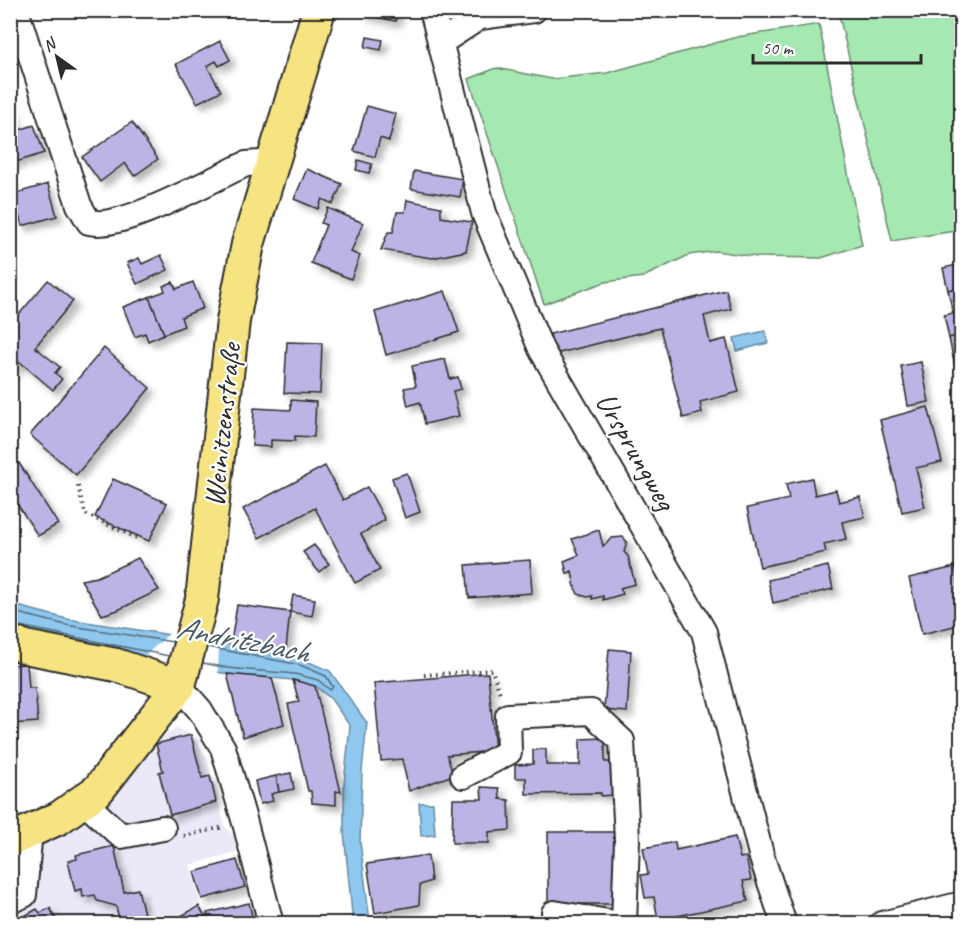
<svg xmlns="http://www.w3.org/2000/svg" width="972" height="934" font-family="Caveat,sans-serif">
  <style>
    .built { fill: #ebe8f7 }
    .green { fill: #a6e8b1; stroke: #688a6e; stroke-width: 1.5 }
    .water { fill: #8fc8ee; stroke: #6789a0; stroke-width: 1.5 }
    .pier { fill: #fff }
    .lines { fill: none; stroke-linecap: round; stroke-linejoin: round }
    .shore { stroke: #536a79; stroke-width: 1.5 }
    .building { fill: #bdb3e5; stroke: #2b2b2b; stroke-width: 1.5; filter: url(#shadow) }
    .minor-casing { stroke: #2b2b2b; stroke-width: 28 }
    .major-casing { stroke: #2b2b2b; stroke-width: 36 }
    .path { stroke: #2b2b2b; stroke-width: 4; stroke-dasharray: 1.5 4.5; stroke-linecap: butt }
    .minor { stroke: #fff; stroke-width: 24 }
    .major { stroke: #f6e381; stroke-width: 32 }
    .labels { text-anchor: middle; stroke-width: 4.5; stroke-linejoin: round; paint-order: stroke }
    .street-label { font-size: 30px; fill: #2b2b2b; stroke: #fff }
    .water-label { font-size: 32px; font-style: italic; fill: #495a66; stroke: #fff }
  </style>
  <defs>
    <filter id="shadow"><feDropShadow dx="5.5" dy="5.5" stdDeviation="3" flood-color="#0004"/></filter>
  </defs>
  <rect width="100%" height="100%" fill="#fff"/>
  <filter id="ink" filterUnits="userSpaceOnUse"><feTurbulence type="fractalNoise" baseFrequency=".0167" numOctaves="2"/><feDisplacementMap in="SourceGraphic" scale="12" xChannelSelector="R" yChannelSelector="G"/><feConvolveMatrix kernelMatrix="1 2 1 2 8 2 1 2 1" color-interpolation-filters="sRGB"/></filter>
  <g filter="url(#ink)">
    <polygon class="built" points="176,728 193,735 207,758 225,827 234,836 236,852 190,865 200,903 164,923 11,924 11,852 86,820 162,737"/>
    <g class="green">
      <polygon points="838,11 961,11 961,230 892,241"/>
      <polygon points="819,24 862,245 821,258 757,257 716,251 689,255 643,277 605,282 544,304 469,79 496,68 552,79 607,73 737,37"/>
    </g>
    <g class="water">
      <polygon points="765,331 768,343 737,351 734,338"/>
      <polygon points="10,604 67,619 222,643 302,659 330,671 367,723 362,770 360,842 369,914 368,923 353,923 344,832 344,784 350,726 331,699 315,686 293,680 227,674 11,629"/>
      <polygon points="419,803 433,803 435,835 421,836"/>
    </g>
    <polygon class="pier" points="171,632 219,640 218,675 140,660"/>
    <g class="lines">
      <g class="shore">
        <polyline points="10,611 66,625 173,642"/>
        <polyline points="10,624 169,656"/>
        <polyline points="203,663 228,668 295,674 318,680 330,690 333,687 326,676 300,665 207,647"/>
      </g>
    </g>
    <g class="building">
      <polygon points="364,10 397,10 396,21 363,15"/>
      <polygon points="367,37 383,40 381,50 365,47"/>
      <polygon points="220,41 230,60 219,66 216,61 207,66 221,91 197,103 176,64"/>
      <polygon points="10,104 19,130 34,125 44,153 10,164"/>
      <polygon points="367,106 396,114 389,141 380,138 375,157 354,151"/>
      <polygon points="132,122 158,159 134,176 125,163 100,182 82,157"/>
      <polygon points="358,160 372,164 369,173 356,170"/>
      <polygon points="307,169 342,184 333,204 322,199 318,209 294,199"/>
      <polygon points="414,171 463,179 460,197 411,189"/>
      <polygon points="48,184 57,216 22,226 13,194"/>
      <polygon points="407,200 441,207 441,217 472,222 466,251 432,258 381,250 388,232 393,232 397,212 405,212"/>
      <polygon points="328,208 363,223 351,252 360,256 351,279 311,263 326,225 321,223"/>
      <polygon points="161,255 168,270 137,284 127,263 139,258 142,264"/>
      <polygon points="962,264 962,287 948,290 943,268"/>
      <polygon points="48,280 73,301 35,347 60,367 55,373 62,379 53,390 20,362 10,374 10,325"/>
      <polygon points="173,282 176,289 193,282 203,308 181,317 184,326 164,334 149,297 165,291 163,286"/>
      <polygon points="962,287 962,311 953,313 948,290"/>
      <polygon points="726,290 731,309 704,316 710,343 726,339 739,392 700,402 702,413 683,418 660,328 555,354 550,334"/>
      <polygon points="445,291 459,332 386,355 375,312"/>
      <polygon points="149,297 164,334 148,341 145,333 135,337 123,307"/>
      <polygon points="962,311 962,335 949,338 944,315"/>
      <polygon points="962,335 962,355 953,357 949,338"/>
      <polygon points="287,342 322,343 320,394 284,393"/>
      <polygon points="104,348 150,388 76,475 30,435"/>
      <polygon points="962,355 962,378 958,379 953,357"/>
      <polygon points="445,359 450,379 458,377 461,389 453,391 459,416 425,424 420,402 408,406 404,388 416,386 412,366"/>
      <polygon points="921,362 929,402 908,406 901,366"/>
      <polygon points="291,400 316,402 314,437 295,436 295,441 271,440 271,447 252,446 254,408 291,410"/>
      <polygon points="928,407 942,462 916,468 925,507 902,512 880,420"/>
      <polygon points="19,463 58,524 38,536 10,493 10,468"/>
      <polygon points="325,466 343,500 367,487 385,520 361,534 380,570 355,583 315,508 259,538 243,509"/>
      <polygon points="407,473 420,512 405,518 392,478"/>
      <polygon points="812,478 815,495 836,490 839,502 860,497 865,517 842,522 846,539 824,544 826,552 760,567 747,508 789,499 786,484"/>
      <polygon points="113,479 167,503 149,541 95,517"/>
      <polygon points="599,530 603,546 612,538 623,537 627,542 624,552 628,556 635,584 620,588 623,594 603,600 603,596 592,599 592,596 587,597 578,594 575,588 572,571 567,574 564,561 579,555 572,539"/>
      <polygon points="314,545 329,564 319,572 303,552"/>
      <polygon points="138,558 159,590 118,610 102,615 81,580 97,577"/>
      <polygon points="530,560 532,593 469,598 466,565"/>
      <polygon points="828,566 833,589 773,603 768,580"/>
      <polygon points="955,567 962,597 962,624 922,634 909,578"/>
      <polygon points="293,595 315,599 312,616 290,612"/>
      <polygon points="237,605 290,612 286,649 231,642"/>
      <polygon points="609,649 631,651 627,712 604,710"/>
      <polygon points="27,664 29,688 35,688 38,722 10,724 10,665"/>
      <polygon points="488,673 495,751 447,755 453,775 409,791 402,759 381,761 374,683"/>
      <polygon points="227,674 272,678 284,724 243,737"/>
      <polygon points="293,680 315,686 341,792 336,791 336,805 312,803 311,791 308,791 288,704 299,702"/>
      <polygon points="191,735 202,778 210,776 216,802 170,815 159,772 163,771 156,744"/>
      <polygon points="605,738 605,762 613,762 614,795 601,796 601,793 526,794 526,778 515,778 515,765 533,764 533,750 546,749 546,765 580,765 580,739"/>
      <polygon points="291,773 294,789 279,792 276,776"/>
      <polygon points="276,776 279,792 271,794 273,801 260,804 255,781"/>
      <polygon points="481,787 499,788 500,799 509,800 510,830 489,832 489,843 452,843 453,799 482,799"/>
      <rect x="548" y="832" width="74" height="72"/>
      <polygon points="735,837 740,858 746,857 751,880 743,881 748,901 658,920 654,897 645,898 641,875 648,874 643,848 675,842 676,850"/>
      <polygon points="114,846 124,892 138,889 144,914 119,919 116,906 97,901 95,895 83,897 82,889 75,891 68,861 77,859 76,855"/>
      <polygon points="428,855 431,881 420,885 419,905 375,913 367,864"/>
      <polygon points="237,860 245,887 202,899 194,872"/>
      <polygon points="249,903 254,924 209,924 207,913"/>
      <polygon points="199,906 209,924 168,924 168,923"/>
      <polygon points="50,908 58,924 10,924 37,909 40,913"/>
    </g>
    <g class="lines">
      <g class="minor-casing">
        <g id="minor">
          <path d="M16,10l63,195 10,17c33,9 123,-43 157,-58l14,-1 11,2"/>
          <polyline points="432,10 484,213 541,349 704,632 762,858 784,924"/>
          <polyline points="440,43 480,17 534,10"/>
          <polyline points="179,686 200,710 223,748 245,823 271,924"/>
          <polyline points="463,776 509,752 508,716 591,712 622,741 627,840 624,924"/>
          <polyline points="83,801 121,836 163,828"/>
          <polyline points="10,901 24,895 30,831"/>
          <polyline points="554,913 621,924"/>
          <polyline points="882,924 962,904"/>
        </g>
      </g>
      <g class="major-casing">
        <g id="major">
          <polyline points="10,642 30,648 116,665 179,686"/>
          <polyline points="10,840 59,818 98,790 179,686 202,599 233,321 248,244 319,10"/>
        </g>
      </g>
      <g class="path">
        <polyline points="78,486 85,514 137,538"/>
        <polyline points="424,675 492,670 501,696"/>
        <polyline points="184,836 224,827"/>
      </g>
      <use href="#minor" class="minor"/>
      <use href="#major" class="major"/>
    </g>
  </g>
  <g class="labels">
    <g class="street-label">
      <text transform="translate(222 425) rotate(-84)" y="10">Weinitzenstraße</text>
      <text transform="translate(636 451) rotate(60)" y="10">Ursprungweg</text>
    </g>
    <g class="water-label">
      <text transform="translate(243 639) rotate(11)" y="11">Andritzbach</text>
    </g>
  </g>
  <rect width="972" height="934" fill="none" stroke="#fff" stroke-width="36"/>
  <rect x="18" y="18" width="936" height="898" fill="none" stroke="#2b2b2b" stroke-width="2" filter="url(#ink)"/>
  <g transform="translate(57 57) rotate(326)" stroke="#ffffff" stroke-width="4.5" paint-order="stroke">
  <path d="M0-4.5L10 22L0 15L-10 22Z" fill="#2b2b2b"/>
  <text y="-9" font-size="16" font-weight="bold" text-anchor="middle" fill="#2b2b2b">N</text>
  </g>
  <path d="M753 54v9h168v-9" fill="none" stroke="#2b2b2b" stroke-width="3"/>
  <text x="762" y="54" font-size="18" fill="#2b2b2b" stroke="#ffffff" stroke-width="4.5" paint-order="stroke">50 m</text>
</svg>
